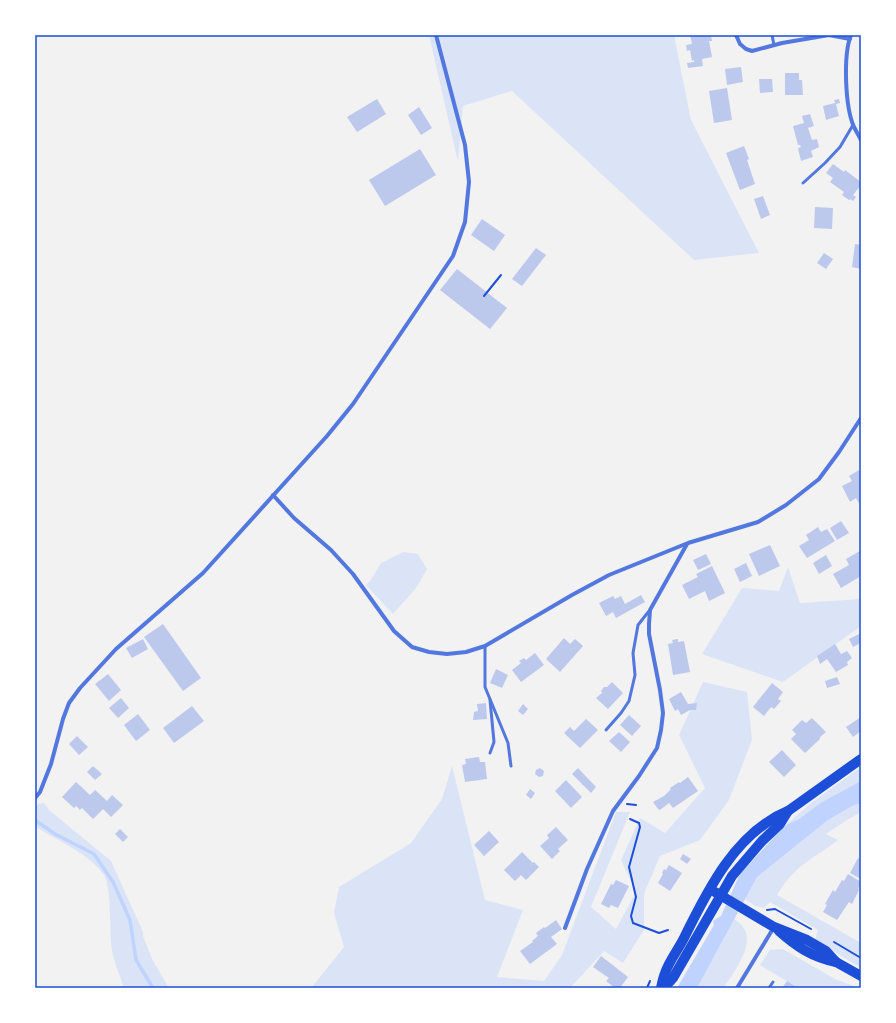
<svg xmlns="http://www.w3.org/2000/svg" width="896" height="1023" font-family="Quicksand,sans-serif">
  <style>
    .green { fill: #dbe4f7 }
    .water { fill: #bfd3fe }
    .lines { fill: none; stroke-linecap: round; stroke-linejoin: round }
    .stream { stroke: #bfd3fe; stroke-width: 3.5 }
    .building { fill: #bdc9ec }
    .path { stroke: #1d4ed8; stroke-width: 2 }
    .service { stroke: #5277de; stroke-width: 3 }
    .minor { stroke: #5277de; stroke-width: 4 }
    .primary { stroke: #1d4ed8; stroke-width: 10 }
    .neatline { fill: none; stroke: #1d4ed8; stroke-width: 1.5 }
  </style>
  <rect width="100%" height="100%" fill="#f2f2f2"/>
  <g class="green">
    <polygon points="429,35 674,35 691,120 759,253 694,260 512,91 463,106 458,162"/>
    <polygon points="403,552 418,554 427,569 416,588 393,614 366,585 371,580 381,563"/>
    <polygon points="788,567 800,603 861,599 861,626 783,682 702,654 742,588 779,591"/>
    <polygon points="703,682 747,692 752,740 729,800 700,840 660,856 644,894 644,930 623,963 604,951 570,988 311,988 344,947 334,913 339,887 411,843 442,799 452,766 485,900 523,910 497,977 544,981 562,955 616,812 630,812 591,907 616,929 636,892 621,860 640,818 665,833 705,788 679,735"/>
    <polygon points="861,767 861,781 822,802 799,819 786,825 811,803"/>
    <path d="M44,803l5,7 62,51 32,71v4l10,25 16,27h-45c-4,-12 -10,-25 -12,-38 -3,-16 0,-63 -8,-75 -15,-22 -47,-34 -69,-49v-17l3,-5z"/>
    <path d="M861,803v9l-14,8 -21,14 12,6c-11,9 -23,15 -34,24 -11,8 -20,19 -27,31l84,48v25l-46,-28 3,-10 -48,-28 -6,6 -9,-2 -10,-7 12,-22 71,-57 26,-15z"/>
    <path d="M734,919c29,17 2,49 -10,69h-27z"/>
    <polygon points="783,949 835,979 859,988 798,988 760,965 770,950"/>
  </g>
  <polygon class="water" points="861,781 861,803 854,805 828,820 757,877 697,988 677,988 714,925 713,921 721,916 740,874 778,833 786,825 799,819 822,802"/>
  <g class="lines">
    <polyline class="stream" points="35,820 55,834 94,854 113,882 130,920 136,960 153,988"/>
  </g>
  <g class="building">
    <polygon points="690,35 711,35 712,41 709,41 712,57 702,59 703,66 688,68 687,63 694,62 694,60 692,61 690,50 687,51 686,45 692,44"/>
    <polygon points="741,67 743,82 727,85 725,69"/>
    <polygon points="785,73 799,73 799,80 802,80 803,95 785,95"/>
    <polygon points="759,79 772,79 773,92 760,93"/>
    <polygon points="727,88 732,120 714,123 709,91"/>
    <polygon points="377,99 386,114 357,132 347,117"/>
    <polygon points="839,99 840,103 836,104 839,116 826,120 823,106 835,103 834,100"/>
    <polygon points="419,107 432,128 421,135 408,115"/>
    <polygon points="810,114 814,126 808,128 812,140 817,139 819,147 811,151 813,157 801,161 798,148 801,147 800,145 798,145 793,126 804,123 802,116"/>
    <polygon points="744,146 749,159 747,160 755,184 740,190 726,153"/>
    <polygon points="420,149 436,175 385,206 369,180"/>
    <polygon points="833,164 844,172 845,170 861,182 861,185 853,195 856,197 853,201 850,199 849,200 842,195 844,192 830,182 833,178 826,173"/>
    <polygon points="763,196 770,215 761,219 754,199"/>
    <polygon points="815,207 833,208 832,229 814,228"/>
    <polygon points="482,219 505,235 494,251 471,235"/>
    <polygon points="855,244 861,245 861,269 852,267"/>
    <polygon points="536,248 546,255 522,286 512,279"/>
    <polygon points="824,253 833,259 826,269 817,263"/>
    <polygon points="457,269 507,308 490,329 440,290"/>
    <polygon points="859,470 861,474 861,507 856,498 850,502 842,486 852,481 849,476"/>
    <polygon points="841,521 849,533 837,540 830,528"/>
    <polygon points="818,527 821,532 827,529 835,541 807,558 799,546 809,540 806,535"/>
    <polygon points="770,545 780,566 759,576 749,554"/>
    <polygon points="860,551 861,576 841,588 833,574 849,565 846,559"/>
    <polygon points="706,554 711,564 698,570 693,560"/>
    <polygon points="826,555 832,566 819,574 813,563"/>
    <polygon points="746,563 752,576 740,582 734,569"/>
    <polygon points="712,566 725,593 709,601 705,591 689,599 682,585 698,577 696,574"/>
    <polygon points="641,595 645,602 616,618 613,612 606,616 599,603 613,596 615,599 621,596 625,604"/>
    <polygon points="163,624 201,678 183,691 144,637"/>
    <polygon points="859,634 861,643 853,647 849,639"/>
    <polygon points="564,638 570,644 575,639 583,646 560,672 546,659"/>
    <polygon points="143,639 148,649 132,658 126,648"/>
    <polygon points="678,639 678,642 684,641 690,672 673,675 668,644 673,643 672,640"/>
    <polygon points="835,644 841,654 847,651 852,658 847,662 848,665 836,672 827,659 820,664 817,656"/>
    <polygon points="535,653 544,665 521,682 512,670 521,663 519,661 524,658 526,660"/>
    <polygon points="496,669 508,675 502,688 490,683"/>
    <polygon points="108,674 121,690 109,701 95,684"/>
    <polygon points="837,677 840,684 827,688 825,681"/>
    <polygon points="612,682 623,693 608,709 596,698 602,693 601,691 604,687 607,687"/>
    <polygon points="772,683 783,692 778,699 781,701 774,709 771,707 764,716 753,707"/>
    <polygon points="681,692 688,704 697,703 696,710 690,710 681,715 678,709 675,711 669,699"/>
    <polygon points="121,698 129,708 118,718 109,708"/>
    <polygon points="486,703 487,719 473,720 474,712 478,711 477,704"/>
    <polygon points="523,704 528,709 523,715 518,711"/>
    <polygon points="192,706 204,721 174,743 163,728"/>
    <polygon points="138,714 150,730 136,741 124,725"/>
    <polygon points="629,715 641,726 632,736 620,725"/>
    <polygon points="861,717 861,731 853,737 846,727"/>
    <polygon points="812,718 826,732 820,737 820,739 805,753 791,739 796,734 792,730 802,720 806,723"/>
    <polygon points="586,719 598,730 580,748 564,733 570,727 574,731"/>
    <polygon points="619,732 630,742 621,752 609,741"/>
    <polygon points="77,736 88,747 79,755 69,744"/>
    <polygon points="782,750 796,765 784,777 769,762"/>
    <polygon points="479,757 480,762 485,762 487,779 465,782 462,765 466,764 465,759"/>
    <polygon points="93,766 102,774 95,780 87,772"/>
    <polygon points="540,768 544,771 543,776 539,777 535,774 536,770"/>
    <polygon points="578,768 596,787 591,793 572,774"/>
    <polygon points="688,777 698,791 673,808 669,803 660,810 658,809 653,802 664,796 671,789 670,788 679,782 680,783"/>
    <polygon points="566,780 582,797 571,808 555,791"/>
    <polygon points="76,782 90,795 95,790 107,801 112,795 123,805 111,817 103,809 93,819 82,808 80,810 76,806 74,808 62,797"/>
    <polygon points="530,789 535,793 531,799 526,795"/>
    <polygon points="556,827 568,840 558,849 560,851 552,859 540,846 549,838 547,835"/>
    <polygon points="120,829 128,837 123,842 115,834"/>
    <polygon points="489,831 499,842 484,856 474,845"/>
    <polygon points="522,852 533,863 534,862 539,867 526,880 521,875 515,881 504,870"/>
    <polygon points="683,854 691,859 687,864 680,859"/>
    <polygon points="858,858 861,860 861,879 850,873"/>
    <polygon points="669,865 682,873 670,891 658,883 663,874 662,873 664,869 666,870"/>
    <polygon points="848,874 861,882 861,883 858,889 859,890 852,904 849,902 837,920 823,912 827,905 825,904 833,890 835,892 842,880 844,881"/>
    <polygon points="616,880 629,886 618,908 611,905 609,908 601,904 611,884 613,885"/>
    <polygon points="556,920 562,929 551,937 557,944 530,964 520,951 533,942 532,941 538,936 536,933 544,927 548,932 545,928"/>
    <polygon points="601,956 628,977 620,988 615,988 606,981 609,978 593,967"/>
    <polygon points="787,981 798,988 782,988"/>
  </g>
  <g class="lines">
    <g class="path">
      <polyline points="484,296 501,275"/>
      <polyline points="627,804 636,805"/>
      <polyline points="630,819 639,823 640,827 629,867 636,897 631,916 633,923 659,933 668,930"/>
      <polyline points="767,910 775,909 811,929"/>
      <polyline points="834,942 861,958"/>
      <polyline points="647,988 650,981"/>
    </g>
    <g class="service">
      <polyline points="772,35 774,45"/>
      <polyline points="803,183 825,163 840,147 853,125"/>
      <polyline points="485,646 485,687 508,743 511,766"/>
      <polyline points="606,730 621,713 629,701 635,675 633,653 638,625 649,611"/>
      <polyline points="490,753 494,742 490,700"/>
      <polyline points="769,988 773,982"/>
    </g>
    <g class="minor">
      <polyline points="736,35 740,44 746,49 752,51 782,43 829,35 850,39"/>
      <path d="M851,35c-8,20 -6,72 3,92 2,4 5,9 7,13"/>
      <polyline points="273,495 294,518 331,550 353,574 394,631 412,647 429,652 447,654 466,652 485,646 572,595 609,575 688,543 758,522 786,505 819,479 839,452 861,418"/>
      <polyline points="35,798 40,792 51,764 63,719 69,703 80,688 116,649 203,573 327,436 353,404 453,256 465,222 469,182 465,145 436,35"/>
      <polyline points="565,928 587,869 613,811 639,776 657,748 661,730 663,713 660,690 649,634 649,624 650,610 687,544"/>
      <polyline points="737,988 774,927"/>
    </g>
    <g class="primary">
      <polyline points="715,892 774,927 807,940 826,951 836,962 861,976"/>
      <path d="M779,931c18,16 33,26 57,31"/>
      <path d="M661,988c1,-5 2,-10 4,-15 4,-12 13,-23 19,-35 23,-47 52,-106 104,-127l73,-52"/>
      <polyline points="664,988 673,978 732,876 762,841 780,824 788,811"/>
    </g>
  </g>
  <rect width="896" height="1023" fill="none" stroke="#ffffff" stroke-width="72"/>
  <rect x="36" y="36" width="824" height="951" class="neatline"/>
</svg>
